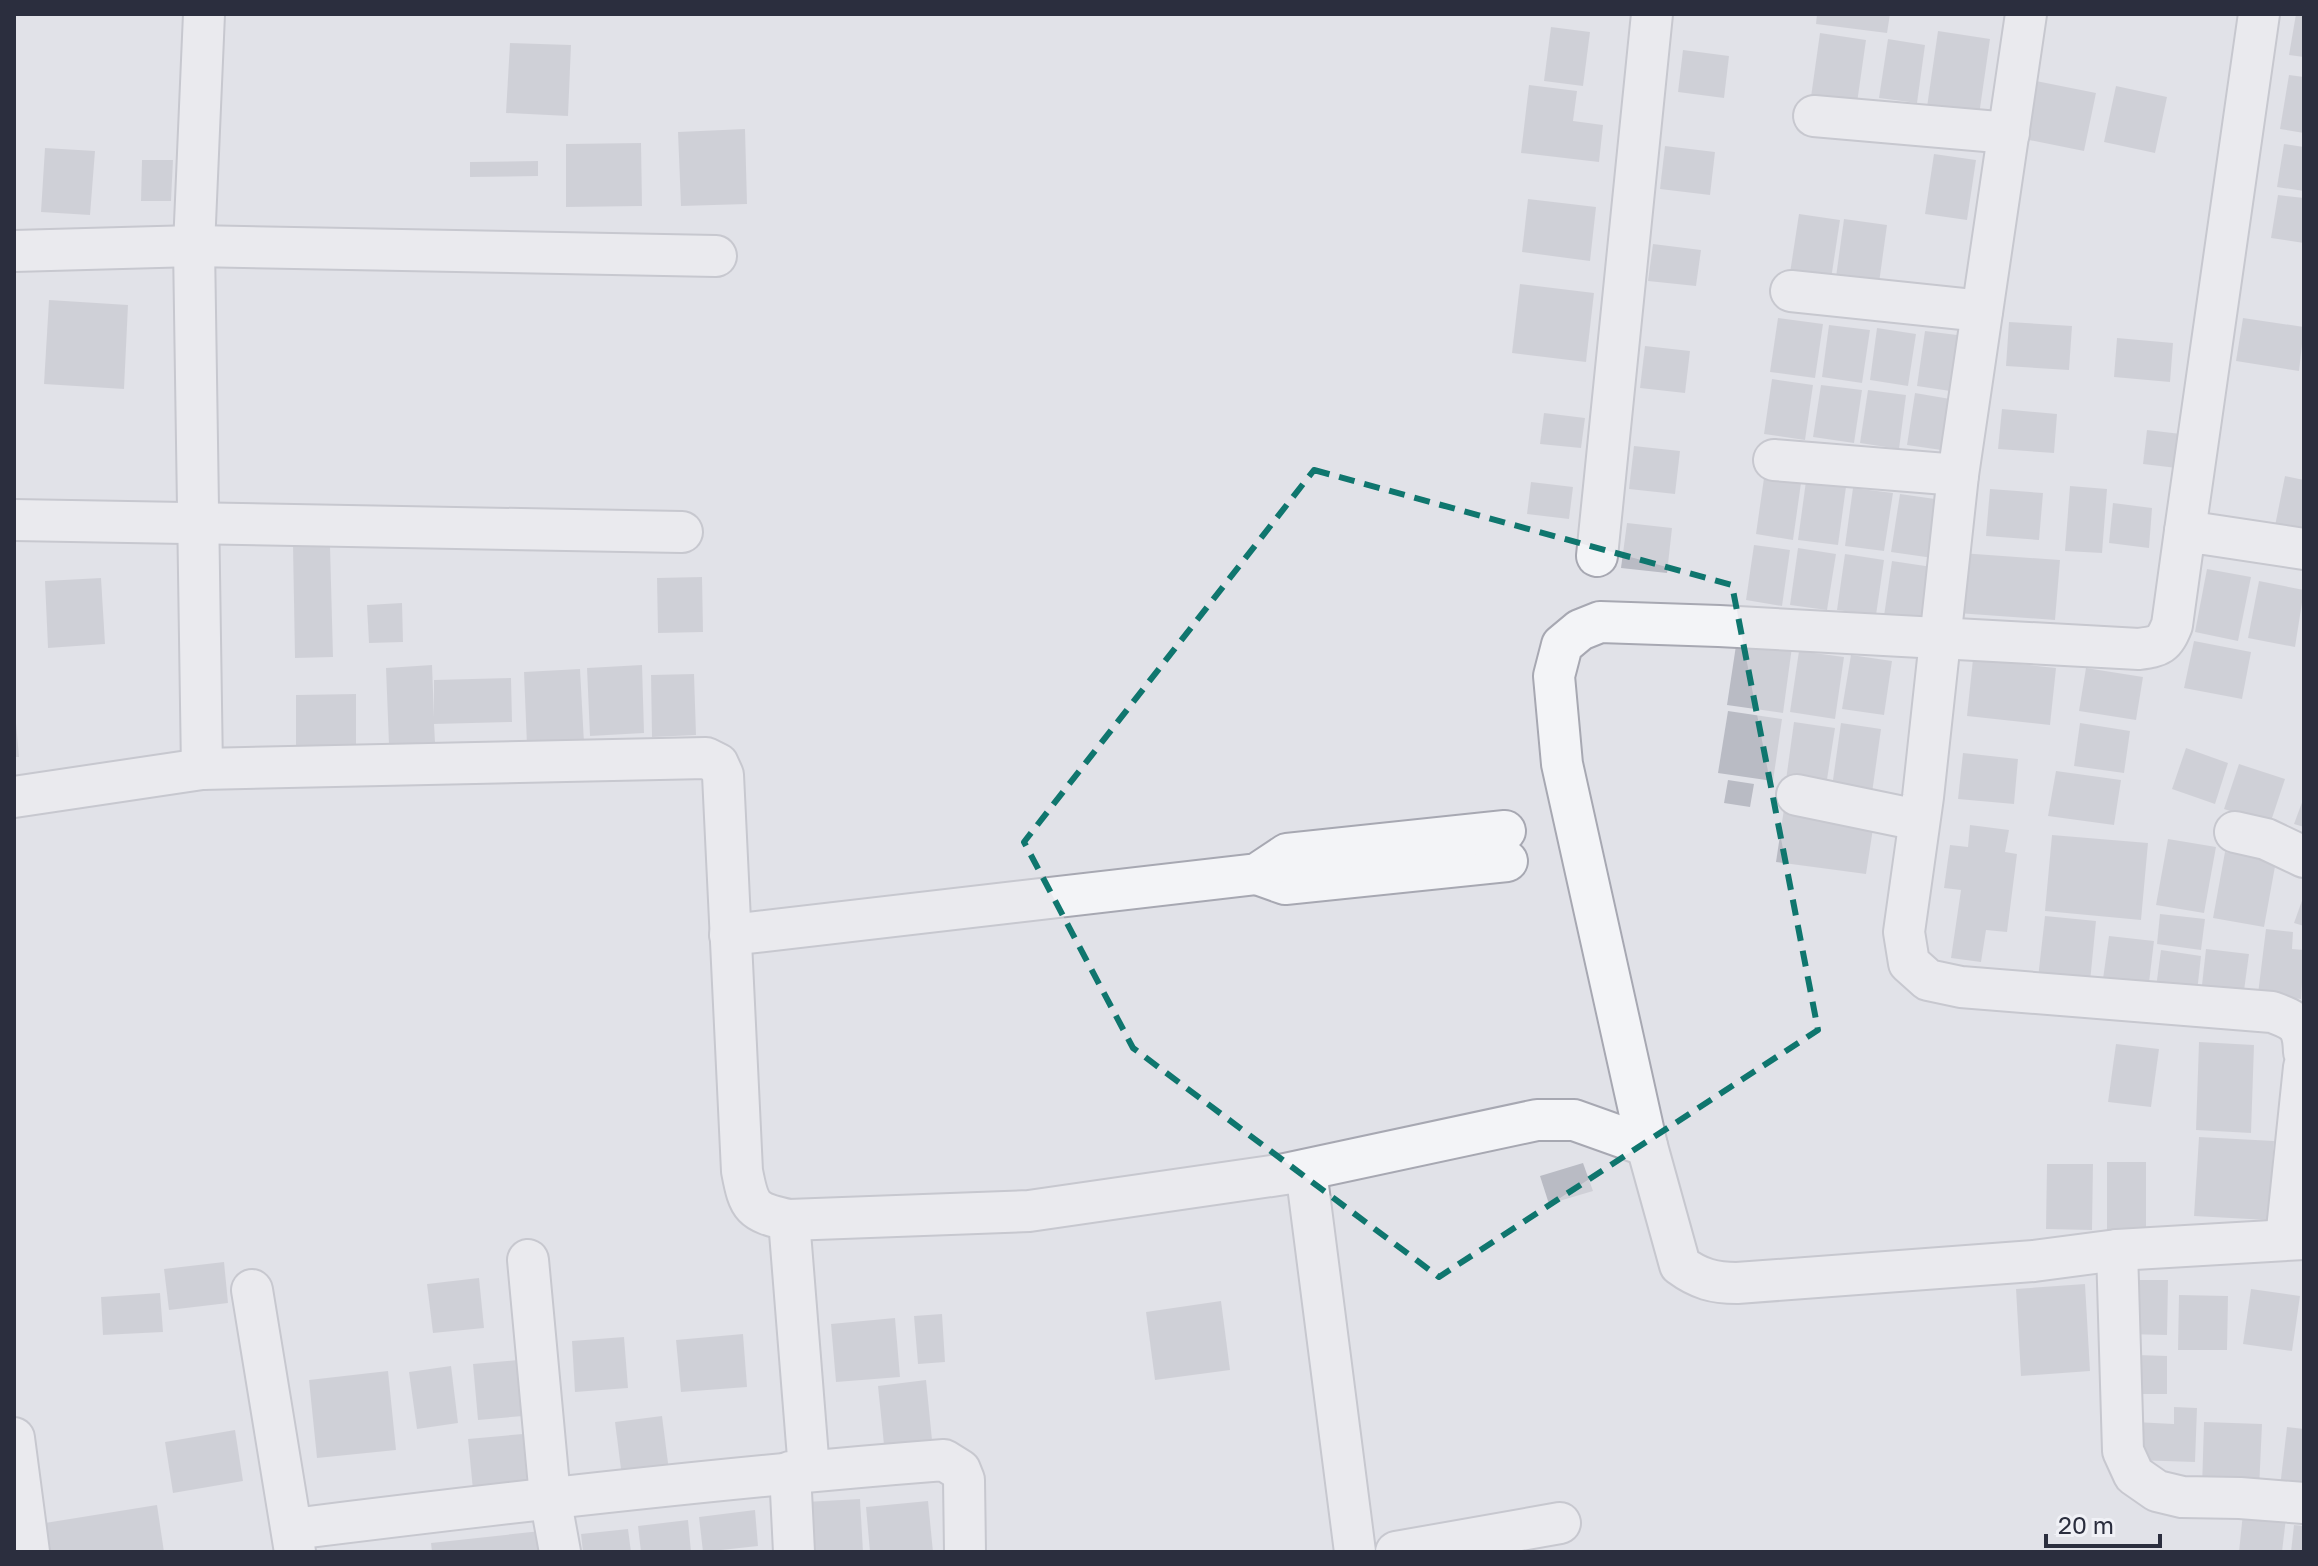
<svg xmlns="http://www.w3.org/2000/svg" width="2318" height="1566" font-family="'Golos Text',sans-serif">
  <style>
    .building { fill: #b9bbc4 }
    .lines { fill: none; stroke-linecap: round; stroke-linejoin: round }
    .minor-casing { stroke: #a7a8b2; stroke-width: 44 }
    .minor { stroke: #f3f4f7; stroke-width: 40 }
    .marked { fill: none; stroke: #0f766e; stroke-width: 6; stroke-dasharray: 16 10; stroke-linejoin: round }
  </style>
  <rect width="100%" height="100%" fill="#e1e2e8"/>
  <g class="building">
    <polygon points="1817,14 1890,14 1887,33 1816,24"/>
    <polygon points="2296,14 2304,14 2304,57 2289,55"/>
    <polygon points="1551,27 1590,32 1583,86 1544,81"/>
    <polygon points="1938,31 1990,39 1979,115 1927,107"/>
    <polygon points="1820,33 1866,40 1856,110 1810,104"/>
    <polygon points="1888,39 1925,45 1917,103 1879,98"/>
    <polygon points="510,43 571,45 568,116 506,113"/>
    <polygon points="1683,50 1729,56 1724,98 1678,92"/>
    <polygon points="2289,75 2304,77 2304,133 2280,129"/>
    <polygon points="2036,81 2096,93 2084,151 2024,139"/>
    <polygon points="1529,85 1577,91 1573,121 1603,125 1599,162 1521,153"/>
    <polygon points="2116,86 2167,97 2155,153 2104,142"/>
    <polygon points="745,129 747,204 681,206 678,132"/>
    <polygon points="641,143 642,206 566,207 566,144"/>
    <polygon points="2284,144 2304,147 2304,191 2277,187"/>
    <polygon points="1665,146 1715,152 1710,195 1660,189"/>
    <polygon points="45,148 95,151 90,215 41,212"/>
    <polygon points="1934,154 1976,160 1967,220 1925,214"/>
    <polygon points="142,160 173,160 171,201 141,201"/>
    <polygon points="538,161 538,176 470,177 470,162"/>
    <polygon points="2278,195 2304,198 2304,243 2271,238"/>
    <polygon points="1528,199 1596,207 1590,261 1522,252"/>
    <polygon points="1799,214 1840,220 1831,279 1790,273"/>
    <polygon points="1844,219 1887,225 1879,283 1836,277"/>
    <polygon points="1653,244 1701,250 1696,286 1648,281"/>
    <polygon points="1520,284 1594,293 1586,362 1512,353"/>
    <polygon points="49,300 128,305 124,389 44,384"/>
    <polygon points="1778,318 1823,324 1815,378 1770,372"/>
    <polygon points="2243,318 2304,327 2299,371 2236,361"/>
    <polygon points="2009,322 2072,326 2069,370 2006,366"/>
    <polygon points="1829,325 1870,330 1862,383 1822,377"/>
    <polygon points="1877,328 1916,334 1908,386 1870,380"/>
    <polygon points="1925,331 1965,336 1957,392 1917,386"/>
    <polygon points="2117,338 2173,343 2170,382 2114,377"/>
    <polygon points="1645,346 1690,351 1685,393 1640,388"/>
    <polygon points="1772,379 1813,385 1805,440 1764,434"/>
    <polygon points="1821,385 1862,390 1854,443 1813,437"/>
    <polygon points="1868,390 1906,395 1899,449 1860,443"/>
    <polygon points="1915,393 1956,400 1948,451 1907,445"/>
    <polygon points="2002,409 2057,414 2054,453 1998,449"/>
    <polygon points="1544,413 1585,418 1581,448 1540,444"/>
    <polygon points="2147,430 2181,434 2177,468 2143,464"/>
    <polygon points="1634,446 1680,451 1675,494 1629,489"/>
    <polygon points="2285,476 2304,480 2304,538 2274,531"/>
    <polygon points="1764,478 1801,483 1793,540 1756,534"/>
    <polygon points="1806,481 1846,487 1838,545 1798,540"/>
    <polygon points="1531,482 1573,487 1569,519 1527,514"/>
    <polygon points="2070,486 2107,489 2102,553 2065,551"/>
    <polygon points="1853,488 1893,493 1884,551 1845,546"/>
    <polygon points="1990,489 2043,493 2039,540 1986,536"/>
    <polygon points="1900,494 1942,500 1933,558 1891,552"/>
    <polygon points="2113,503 2152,508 2149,548 2109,543"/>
    <polygon points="1627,523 1672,528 1667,573 1621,568"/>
    <polygon points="1754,545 1790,550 1782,606 1746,600"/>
    <polygon points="293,546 330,546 333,657 295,658"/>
    <polygon points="1798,548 1836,554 1827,610 1790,605"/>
    <polygon points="1961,553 2060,560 2055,620 1957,613"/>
    <polygon points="1845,554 1884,560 1876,615 1837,610"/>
    <polygon points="1892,561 1932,567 1924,622 1884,616"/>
    <polygon points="2207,569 2251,577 2238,641 2195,632"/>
    <polygon points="702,577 703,632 658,633 657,578"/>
    <polygon points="101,578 105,644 48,648 45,581"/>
    <polygon points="2259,581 2304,590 2295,647 2248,638"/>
    <polygon points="402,603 403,642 369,643 367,605"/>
    <polygon points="1737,639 1792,647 1783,713 1727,705"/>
    <polygon points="2194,641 2251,652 2242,699 2184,688"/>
    <polygon points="1799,651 1844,657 1835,719 1790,712"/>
    <polygon points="1851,655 1892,661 1884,715 1842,709"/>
    <polygon points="1973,659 2056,668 2050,725 1967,716"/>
    <polygon points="432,665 434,717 434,680 511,678 512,722 434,724 435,742 389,745 386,668"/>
    <polygon points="642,665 644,733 590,736 587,668"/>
    <polygon points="2086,668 2143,677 2136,720 2079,711"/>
    <polygon points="580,669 584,743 527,746 524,672"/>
    <polygon points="694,674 696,735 652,737 651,675"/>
    <polygon points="356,694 356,749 296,750 296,695"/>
    <polygon points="1728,711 1782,719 1773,781 1718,773"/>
    <polygon points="1794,722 1835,728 1826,786 1786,780"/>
    <polygon points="14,723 16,723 19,757 14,757"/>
    <polygon points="1841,723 1881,729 1872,793 1832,787"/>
    <polygon points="2080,723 2130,731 2124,773 2074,766"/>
    <polygon points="2186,748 2228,763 2215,804 2172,789"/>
    <polygon points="1963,753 2018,759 2014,804 1958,799"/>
    <polygon points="2239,764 2285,779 2270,824 2224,809"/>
    <polygon points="2056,771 2121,780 2114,825 2048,816"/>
    <polygon points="1728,780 1754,784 1750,807 1724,803"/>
    <polygon points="2304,797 2304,827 2294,824"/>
    <polygon points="1784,809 1874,822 1866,874 1776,862"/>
    <polygon points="1970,825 2009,830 2005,852 2017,854 2007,932 1986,930 1981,962 1951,958 1961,890 1944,888 1950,845 1968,847"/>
    <polygon points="2052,835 2148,843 2141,920 2045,911"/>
    <polygon points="2168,839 2216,847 2204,913 2156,905"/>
    <polygon points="2225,852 2276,861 2264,927 2213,918"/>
    <polygon points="2304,895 2304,926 2294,923"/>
    <polygon points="2160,914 2205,919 2201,950 2157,944"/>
    <polygon points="2045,916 2096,921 2089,992 2037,987"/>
    <polygon points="2266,929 2293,932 2292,949 2304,950 2301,999 2258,994"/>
    <polygon points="2109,936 2154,941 2148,991 2102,986"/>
    <polygon points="2206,949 2249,954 2243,998 2201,994"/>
    <polygon points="2161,950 2201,956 2196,1001 2155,995"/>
    <polygon points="2199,1042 2254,1045 2251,1133 2196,1130"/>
    <polygon points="2116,1044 2159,1049 2151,1107 2108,1102"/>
    <polygon points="2199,1137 2274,1141 2268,1220 2194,1216"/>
    <rect x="2107" y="1162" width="39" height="72"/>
    <polygon points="1583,1163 1593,1191 1549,1204 1540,1176"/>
    <polygon points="2047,1164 2093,1164 2092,1230 2046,1229"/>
    <polygon points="224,1262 228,1303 169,1310 164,1269"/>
    <polygon points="479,1278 484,1328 433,1333 427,1284"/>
    <polygon points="2125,1280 2168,1280 2167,1335 2124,1334"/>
    <polygon points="2085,1284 2090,1371 2021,1376 2016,1289"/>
    <polygon points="2251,1289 2300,1296 2292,1351 2243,1344"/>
    <polygon points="160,1293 163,1332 103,1335 101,1297"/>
    <polygon points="2179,1295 2228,1296 2227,1350 2178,1350"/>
    <polygon points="1221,1301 1230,1370 1155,1380 1146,1312"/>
    <polygon points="942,1314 945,1362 918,1364 914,1316"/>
    <polygon points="895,1318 900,1377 836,1382 831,1324"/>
    <polygon points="743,1334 747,1387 681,1392 676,1340"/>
    <polygon points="624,1337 628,1388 575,1392 572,1341"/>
    <polygon points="2137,1355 2167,1356 2167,1394 2136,1394"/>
    <polygon points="518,1360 523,1416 478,1420 473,1364"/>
    <polygon points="451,1366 458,1423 417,1429 409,1372"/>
    <polygon points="388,1371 396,1450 317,1458 309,1380"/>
    <polygon points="926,1380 932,1440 884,1445 878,1386"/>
    <polygon points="2174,1407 2197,1408 2195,1462 2133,1460 2135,1422 2174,1424"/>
    <polygon points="662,1416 669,1471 622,1477 615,1422"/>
    <polygon points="2204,1422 2262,1424 2259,1490 2202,1488"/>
    <polygon points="2287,1427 2304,1429 2304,1490 2280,1487"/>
    <polygon points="235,1430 243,1481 173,1493 165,1442"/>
    <polygon points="523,1434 527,1485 473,1490 468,1439"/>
    <polygon points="860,1499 863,1552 809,1552 805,1502"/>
    <polygon points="928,1501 933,1552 870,1552 866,1507"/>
    <polygon points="157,1505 164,1552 50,1552 45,1523"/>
    <polygon points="755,1510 758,1546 703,1552 699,1517"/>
    <polygon points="2243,1513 2286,1518 2282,1552 2239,1552"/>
    <polygon points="688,1520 691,1552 641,1552 638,1526"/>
    <polygon points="2294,1525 2304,1526 2304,1552 2291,1552"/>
    <polygon points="628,1529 631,1552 583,1552 581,1534"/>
    <polygon points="541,1531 543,1552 432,1552 431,1543"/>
  </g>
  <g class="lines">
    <g class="minor-casing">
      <g id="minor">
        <path d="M2026,14l-68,461 -35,322 -19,135 5,31 19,17 33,7 311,25c25,9 31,13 32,40"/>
        <polyline points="1814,116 2009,133"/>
        <polyline points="14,251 194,246 716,256"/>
        <polyline points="1791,291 1982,311"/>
        <polyline points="1774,460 1958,475"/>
        <polyline points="14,520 682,532"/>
        <polyline points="2185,531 2259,14"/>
        <path d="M2304,549l-119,-18 -13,94c-8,20 -12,21 -33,24l-420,-23 -119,-4 -20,8 -18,15 -8,31 8,88 85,382 33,119c19,14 34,18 57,18l297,-22 83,-11 187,-11"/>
        <polyline points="1597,556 1652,14"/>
        <polyline points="202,769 194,246 204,14"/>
        <polyline points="1797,795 1918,820"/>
        <path d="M14,797l188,-28 504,-11 12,6 5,11 19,396c7,37 10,41 47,49l240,-9 256,-37 252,-54h37l73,26"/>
        <polyline points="2235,832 2266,839 2304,857"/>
        <polyline points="1257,874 1285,884 1507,861"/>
        <polyline points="730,935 1257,874 1287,854 1505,831"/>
        <polyline points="1306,1170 1355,1552"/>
        <polyline points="789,1220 809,1470"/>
        <polyline points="2286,1239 2304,1067"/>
        <polyline points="2117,1250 2123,1451 2134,1475 2157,1491 2182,1497 2240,1498 2304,1503"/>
        <polyline points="528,1260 550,1497 560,1552"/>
        <polyline points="252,1290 295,1552"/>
        <polyline points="14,1438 29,1552"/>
        <polyline points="790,1472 794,1552"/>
        <path d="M293,1529c216,-27 433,-52 651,-69l16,10 4,10 1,72"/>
        <polyline points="1396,1552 1560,1523"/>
      </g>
    </g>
    <use href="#minor" class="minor"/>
  </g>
  <path d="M0 0H2318V1566H0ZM1314,470l418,115 86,445 -379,247 -306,-229 -109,-206z" fill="#e1e2e8" fill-opacity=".55" fill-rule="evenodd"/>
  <path class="marked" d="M1314,470l418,115 86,445 -379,247 -306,-229 -109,-206z"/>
  <rect width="2318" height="1566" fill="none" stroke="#2b2e3e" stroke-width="32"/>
  <path d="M2046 1534v12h114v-12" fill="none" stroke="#2b2e3e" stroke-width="4"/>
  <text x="2058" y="1534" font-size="24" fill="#2b2e3e" stroke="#f0f1f6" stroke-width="6" paint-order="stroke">20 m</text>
</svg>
